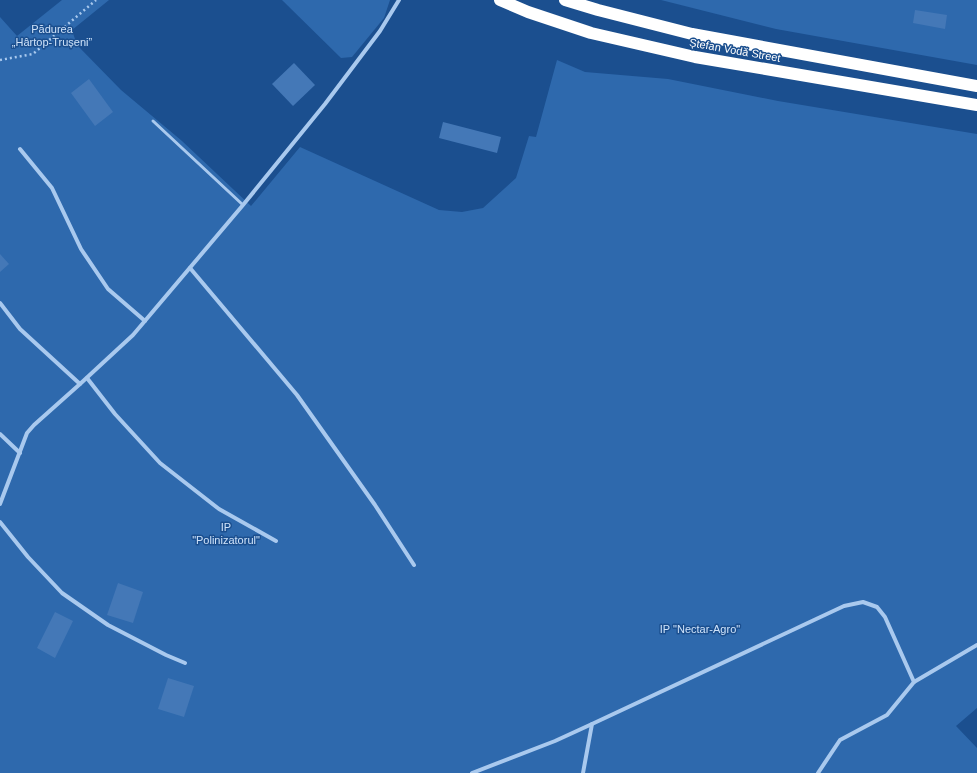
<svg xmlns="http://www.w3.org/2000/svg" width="977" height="773" font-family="Helvetica,sans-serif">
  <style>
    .green { fill: #2e69ad }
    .building { fill: #4478b7 }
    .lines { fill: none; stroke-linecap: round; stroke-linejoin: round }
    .path { stroke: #a9c9ee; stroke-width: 2.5; stroke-dasharray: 2 3; stroke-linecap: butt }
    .lane { stroke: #a9c9ee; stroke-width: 3 }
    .street { stroke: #a9c9ee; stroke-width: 4 }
    .highway { stroke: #fff; stroke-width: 12 }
    .labels { text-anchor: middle; stroke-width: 3; stroke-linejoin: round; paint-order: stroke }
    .park-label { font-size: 11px; fill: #cfe3fa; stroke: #1b4f8f }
    .street-label { font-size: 11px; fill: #fff; stroke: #1b4f8f }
  </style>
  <rect width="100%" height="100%" fill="#1b4f8f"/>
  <g class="green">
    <polygon points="62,0 109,0 72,30 77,45 121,90 182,141 251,206 300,147 439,210 462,212 483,208 516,178 529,136 536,137 557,60 585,72 668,79 778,101 977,134 977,708 956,726 977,748 977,773 0,773 0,17 17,36"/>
    <polygon points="282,0 390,0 384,18 352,57 341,58"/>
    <polygon points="661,0 977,0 977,65 776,29"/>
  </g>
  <g class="building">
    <polygon points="915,10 947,15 945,29 913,23"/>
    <polygon points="294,63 315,85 293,106 272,84"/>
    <polygon points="89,79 113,112 95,126 71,93"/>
    <polygon points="443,122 501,137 497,153 439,138"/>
    <polygon points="0,254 9,264 0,272"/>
    <polygon points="118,583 143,592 133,623 107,615"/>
    <polygon points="55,612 73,621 55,658 37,648"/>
    <polygon points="168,678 194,686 184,717 158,709"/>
  </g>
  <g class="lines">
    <polyline class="path" points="0,60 33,54 96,0"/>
    <polyline class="lane" points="153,121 243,205"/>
    <g class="street">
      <polyline points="20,149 52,188 81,249 108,289 145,321"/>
      <polyline points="190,268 297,395 375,505 414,565"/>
      <polyline points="0,303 20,329 80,384"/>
      <polyline points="87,378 115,414 160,463 219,509 276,541"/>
      <polyline points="0,434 20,453"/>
      <polyline points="0,504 27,433 34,425 80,384 133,335 243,205 325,104 380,31 399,0"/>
      <polyline points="0,522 28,557 62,593 108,625 166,655 185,663"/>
      <polyline points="472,773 555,741 592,724 844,606 863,602 877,607 885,617 914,682"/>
      <polyline points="583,773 592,724"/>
      <polyline points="818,773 840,740 887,715 914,682 977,645"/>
    </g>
    <g class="highway">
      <polyline points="500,0 528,12 591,33 695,57 977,105"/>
      <polyline points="565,0 598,10 692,34 977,86"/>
    </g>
  </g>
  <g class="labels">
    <g class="park-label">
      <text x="52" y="33">Pădurea<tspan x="52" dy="13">„Hârtop-Trușeni”</tspan></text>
      <text x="226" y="531">IP<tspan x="226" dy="13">"Polinizatorul"</tspan></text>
      <text x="700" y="633">IP "Nectar-Agro"</text>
    </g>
    <g class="street-label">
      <text transform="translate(735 50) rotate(10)" y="4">Ștefan Vodă Street</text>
    </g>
  </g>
</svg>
